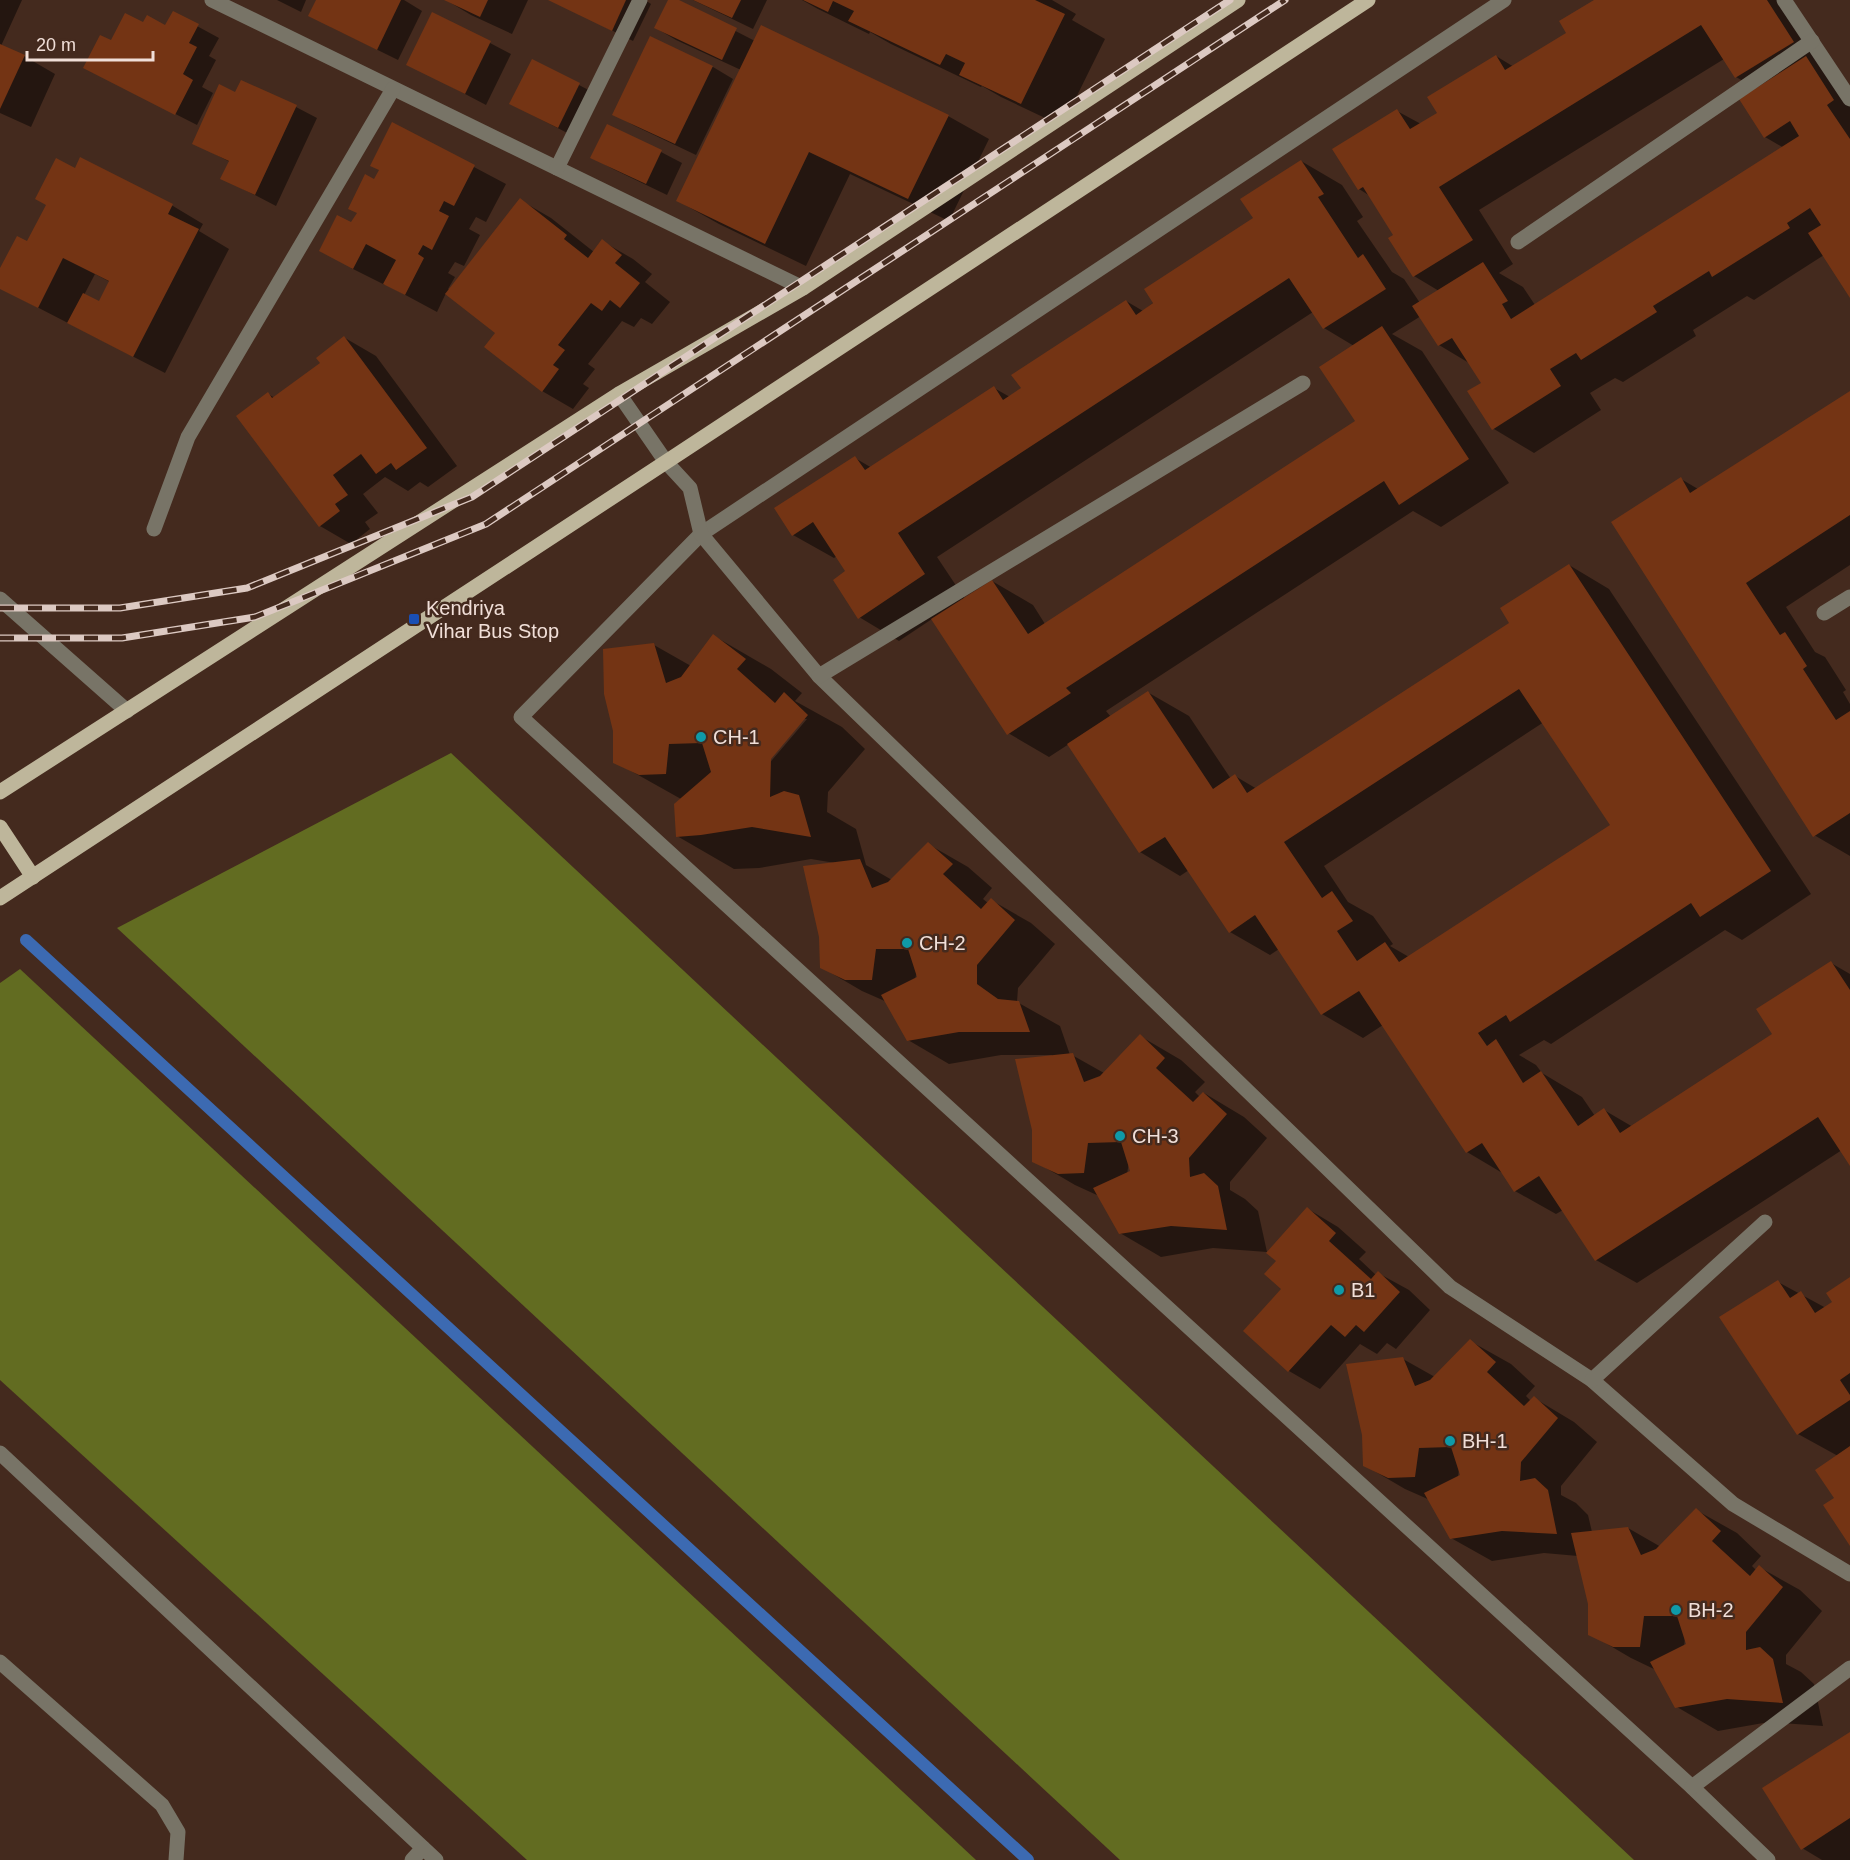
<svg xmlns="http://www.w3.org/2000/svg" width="1850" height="1860" font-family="Arial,sans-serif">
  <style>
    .forest { fill: #626c21 }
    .shadow { fill: #0007; fill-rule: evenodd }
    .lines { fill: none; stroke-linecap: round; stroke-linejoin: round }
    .stream { stroke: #3c6ab2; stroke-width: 12 }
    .building { fill: #743414; fill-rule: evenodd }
    .minor { stroke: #787467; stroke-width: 15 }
    .major { stroke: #beb69b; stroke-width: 15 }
    .rail-casing { stroke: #dcc9c2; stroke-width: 7 }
    .rail { stroke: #442a1e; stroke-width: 4.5; stroke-dasharray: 14; stroke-linecap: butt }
    .transit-dot { fill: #1a4fb4; stroke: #442a1e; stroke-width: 2 }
    .culture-dot { fill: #0f9aa8; stroke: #442a1e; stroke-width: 2 }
    .labels { text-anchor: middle; stroke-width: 5; stroke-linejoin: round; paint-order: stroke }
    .poi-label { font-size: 20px; fill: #f1dfd8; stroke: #442a1e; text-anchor: start }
  </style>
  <rect width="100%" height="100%" fill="#442a1e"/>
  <g class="forest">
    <polygon points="451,753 1634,1860 1120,1860 117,928"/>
    <polygon points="20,969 976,1860 527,1860 0,1380 0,983"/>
  </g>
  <g class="shadow">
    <polygon points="0,0 22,0 1,46 24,56 55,74 31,127 0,113"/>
    <polygon points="277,0 306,0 301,12"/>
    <polygon points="318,0 404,0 422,11 398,60 331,27"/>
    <polygon points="446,0 528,0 512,34 471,15"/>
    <polygon points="551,0 645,0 651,4 633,41"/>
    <polygon points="669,0 675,0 755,41 948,116 989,139 949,221 850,174 806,266 719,224 678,201 741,70 676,40 656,28"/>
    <polygon points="693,0 767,0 753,29"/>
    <polygon points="802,0 1052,0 1076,14 1072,20 1105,39 1062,126 1001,97 982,86 981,87 891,44 870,32 869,34 818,9"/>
    <path d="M1596,0h196l58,87v208l-26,-40 -70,45 -7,-4 -54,34 3,6 -73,46 -8,-4 -25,15 11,17 -67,43 -40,-24 -25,-37 14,-9 -14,-20 -30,-18 -18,-29 -29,18 30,17 87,132 -68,44 -28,-16 -307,200 5,6 38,-24 40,23 42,63 4,-3 22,13 254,-165 58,-59 40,24 202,305 -69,46 -17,-10 -174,114 -7,-4 -25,15 17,10 6,8 40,24 13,19 9,-6 29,17 141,-93 57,-71 19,11v189l-8,-13 -205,133 -41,-23 -33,-50 -7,4 -41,-23 -11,-17 -37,-22 -84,-127 -20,13 -41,-24 -43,-65 -9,6 -40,-23 -41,-62 -9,6 -40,-24 -71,-108 -20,13 -41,-24 -76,-114 -33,22 -40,-24 -12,-46 -10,-15 -3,2 -41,-23 62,-77 17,10 122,-80 16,9 13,-8 103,-88 17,10 112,-93 46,-57 41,24 21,32 -6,4 35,51 12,7 16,24 19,-12 -25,-15 -19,-40 -25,-40 -11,-7 38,-78 24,13 18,-11 57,-57 18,11 55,-34zM1724,59l12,18 21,12 8,48 19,11 -249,157 -12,-18 -24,-14 14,-9 -34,-54zM1313,312l11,16 30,18 3,75 -312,203 -12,-19 -41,-24 -27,18 -28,-42zM1544,722l68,103 -203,132 -19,-11 3,-2 -20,-28 -25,-14 -24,-36z"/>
    <polygon points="173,13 219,38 209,56 216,60 202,87 213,93 197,125 85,68 112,42 144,24 166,27"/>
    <polygon points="651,38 713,67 733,79 696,155 635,126 614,114"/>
    <polygon points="490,43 511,54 486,105 408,64"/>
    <polygon points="533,61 600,96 579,139 511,104"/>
    <polygon points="236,94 296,107 317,118 276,206 222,178 230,162 194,143"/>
    <polygon points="393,124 506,184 486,222 476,217 469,229 480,235 464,266 455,262 448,273 455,277 448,289 450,290 520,200 551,218 594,252 602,241 633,259 652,274 645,282 670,302 652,324 641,318 634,327 622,321 588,364 595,369 583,384 589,388 573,409 542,391 497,333 446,293 437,312 385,284 385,285 351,268 352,224 380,170"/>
    <polygon points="608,126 661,152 682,163 667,195 613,169 592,157"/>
    <path d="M81,159l92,47 30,18 -4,7 30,18 -64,124 -165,-85v-17l28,-28 20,-39 28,-34zM95,274l15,8 -11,21 -15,-8z"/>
    <polygon points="345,338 376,356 457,466 428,487 420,482 408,491 385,477 363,494 378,513 365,522 370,529 351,544 320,526 268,394 275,398 322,363"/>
    <polygon points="1850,393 1850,565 1786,607 1815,652 1825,657 1846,690 1843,692 1850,704 1850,856 1814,835 1681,479 1698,489"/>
    <path d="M714,636l57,33 31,24 -7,8 47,26 23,22 -37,43 -1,20 29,17 10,36 26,15 36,-36 40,23 24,21 -9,11 5,4 3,-3 40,23 24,21 -37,44 -1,14 43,24 10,29h2l32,18 36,-37 41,24 24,22 -10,10 5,5 4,-4 40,24 23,21 -37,44v8l15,9 13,12 9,41 -54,-4 -52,9 -41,-24 -21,-37 -24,-11 -41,-24 18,-106h-51l-52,9 -41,-24 -21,-38 -25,-11 -41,-24v-30l14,-74 -24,-4 -52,9 -25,1 -57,-33 4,-37 -66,-37 39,-117 37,21zM803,719h4l-40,47 -2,-2zM917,970l2,8 -4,2zM1129,1162l3,9 -5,3z"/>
    <polygon points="1308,1209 1338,1227 1366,1252 1359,1259 1376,1275 1378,1273 1409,1290 1430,1310 1396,1349 1387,1343 1377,1354 1360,1344 1320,1389 1289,1371 1245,1330 1283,1289 1278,1261"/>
    <polygon points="1850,1279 1850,1543 1836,1499 1838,1456 1798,1434 1778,1282 1826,1308 1834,1302"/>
    <path d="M1470,1341l41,23 24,22 -9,10 5,5 3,-3 40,24 23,20 -36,44v9l15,8 12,12 4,17 36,-4 33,19 35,-37 41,23 24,23 -9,10 4,4 3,-3 41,23 22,21 -36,44v9l15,8 13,12 9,42 -54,-4 -51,9 -41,-24 -21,-37 -25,-12 -41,-24 -1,-30 -11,-48 -34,-3 -52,8 -41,-23 -21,-38 -25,-11 -41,-24 39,-106 32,18zM1459,1468l3,8 -4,2zM1685,1637l3,8 -4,2z"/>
    <polygon points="1850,1734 1850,1860 1822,1860 1802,1848"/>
  </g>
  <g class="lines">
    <polyline class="stream" points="26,940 1028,1860"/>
  </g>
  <g class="building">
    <polygon points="316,0 401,0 377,50 308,16"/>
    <polygon points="444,0 488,0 480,17"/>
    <polygon points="548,0 626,0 612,31"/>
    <polygon points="668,0 679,0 737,28 722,60 654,28"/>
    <polygon points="693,0 741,0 732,18"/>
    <polygon points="803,0 1035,0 1065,14 1021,104 959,75 965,63 946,54 940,65 848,21 854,11 833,1 828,12"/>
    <polygon points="1594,0 1767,0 1794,42 1735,78 1701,25 1439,187 1473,240 1413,277 1388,238 1393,235 1363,187 1358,190 1332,149 1397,109 1410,129 1437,113 1427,97 1496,55 1505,70 1566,33 1559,21"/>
    <polygon points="173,11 199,24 189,43 197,47 183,74 193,80 175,115 83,68 100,35 111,40 125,13 143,22 147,15 165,25"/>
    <polygon points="432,12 491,41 465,94 406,65"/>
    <polygon points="761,25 949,115 908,199 809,152 765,244 676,201"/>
    <polygon points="650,36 713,66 675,144 612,115"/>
    <polygon points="0,44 25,55 0,109"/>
    <polygon points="1806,56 1834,100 1827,105 1850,139 1850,298 1808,233 1821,225 1810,208 1787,223 1790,228 1712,277 1709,271 1653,306 1657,312 1581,360 1576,353 1550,369 1561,386 1492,430 1467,391 1481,383 1452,338 1438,346 1412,306 1483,262 1508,301 1502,304 1511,319 1799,136 1790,121 1764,138 1739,99"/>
    <polygon points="532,59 580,83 558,128 509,104"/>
    <polygon points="241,80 297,105 255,195 220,179 229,161 192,144 219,84 235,92"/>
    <polygon points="392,122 475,165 454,206 444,201 439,211 449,216 432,250 423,245 418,254 424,258 405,295 383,284 396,260 366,244 353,269 319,251 337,215 351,222 357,213 348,209 365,174 374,179 379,170 370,166"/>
    <polygon points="607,124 662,150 646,184 590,158"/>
    <polygon points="80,157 173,204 168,214 199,229 133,357 67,323 83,293 99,301 109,281 63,258 38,308 0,289 0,268 17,236 27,241 46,205 35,199 56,158 75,168"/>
    <polygon points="1301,160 1324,194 1318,197 1358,258 1363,254 1386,289 1323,329 1289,278 898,533 925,574 858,619 833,580 845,571 813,522 792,536 774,508 855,456 865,470 994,386 1003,400 1021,388 1011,375 1126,300 1136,315 1153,303 1144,289 1253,218 1240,199"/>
    <polygon points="520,198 567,235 564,239 588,258 602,239 622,255 615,263 640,283 620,308 610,300 602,311 591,303 558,345 565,350 553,365 559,369 542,392 484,347 495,333 445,294"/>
    <polygon points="1382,326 1469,459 1399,505 1384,481 1066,688 1071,693 1007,735 931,619 992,580 1028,634 1355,421 1319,367"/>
    <polygon points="344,336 427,448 396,470 391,463 376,474 361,454 333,475 348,495 335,504 340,511 319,527 236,416 268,392 272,398 320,363 316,358"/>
    <polygon points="1850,391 1850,515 1746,583 1780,635 1785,632 1807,666 1803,669 1836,720 1850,711 1850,813 1813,837 1611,522 1681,477 1690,493"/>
    <path d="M1569,564l202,307 -71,46 -9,-14 -181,119 -4,-7 -28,18 9,13 9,-7 27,44 18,-12 37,55 26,-18 16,25 152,-99 -16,-25 75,-48 19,29v176l-32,-49 -223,144 -56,-85 -25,16 -32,-49 -16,10 -107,-162 -38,24 -66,-100 -26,18 -64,-96 -26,16 -72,-109 81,-53 65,98 22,-15 12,19 262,-170 -9,-15zM1519,689l91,136 -211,137 -14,-20 -28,19 -20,-30 16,-10 -21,-30 -10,7 -38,-56z"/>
    <polygon points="713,634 746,659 737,669 775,703 784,692 808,715 771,759 770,797 784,791 799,795 811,837 752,827 701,835 676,837 674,804 711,772 702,743 669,744 666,774 639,775 613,763 613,731 604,694 603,649 654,643 666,683 681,677"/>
    <polygon points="928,842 953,864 943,874 981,909 991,898 1015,920 977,965 977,984 998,999 1019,1001 1030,1032 959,1032 907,1041 881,995 917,977 908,949 876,949 872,980 845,980 820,968 819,937 803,866 860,859 872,888 888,882"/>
    <polygon points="1140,1034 1165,1058 1156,1068 1193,1102 1203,1092 1227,1114 1189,1158 1190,1177 1204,1173 1218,1186 1227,1230 1171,1226 1119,1234 1093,1188 1130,1171 1121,1142 1088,1143 1084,1173 1058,1174 1032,1162 1032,1130 1015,1059 1073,1053 1084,1082 1100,1076"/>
    <polygon points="1307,1207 1336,1233 1329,1241 1371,1279 1378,1271 1400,1292 1364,1332 1356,1325 1345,1337 1331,1325 1288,1372 1243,1331 1281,1289 1264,1274 1276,1261 1266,1253"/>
    <polygon points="1850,1277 1850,1373 1840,1380 1850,1395 1850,1400 1797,1435 1719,1317 1778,1280 1790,1298 1801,1291 1815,1313 1832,1302 1826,1293"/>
    <polygon points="1470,1339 1496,1362 1487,1372 1524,1406 1534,1396 1558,1418 1521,1462 1520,1481 1535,1478 1548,1490 1557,1534 1502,1531 1450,1539 1424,1493 1460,1475 1451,1447 1419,1448 1415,1477 1388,1478 1363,1466 1362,1435 1346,1364 1403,1357 1415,1386 1430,1380"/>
    <polygon points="1850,1446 1850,1546 1823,1505 1834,1498 1815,1470"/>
    <polygon points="1696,1508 1721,1531 1712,1541 1750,1576 1759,1565 1783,1587 1746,1632 1746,1650 1760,1647 1773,1659 1783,1703 1727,1699 1675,1708 1650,1662 1686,1644 1677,1616 1644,1616 1640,1647 1613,1647 1588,1635 1588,1604 1571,1533 1628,1527 1641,1555 1656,1549"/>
    <polygon points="1850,1732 1850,1818 1801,1850 1762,1788"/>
  </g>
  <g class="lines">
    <g class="minor">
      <polyline points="212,0 803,288"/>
      <polyline points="1504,0 701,534 521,717 1692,1787 1768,1860"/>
      <polyline points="1784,0 1850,99"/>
      <polyline points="557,168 640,0"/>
      <polyline points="1518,242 1812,41"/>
      <polyline points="619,394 666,462 690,488 701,534 819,676 1450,1287 1592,1380 1733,1504 1850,1574"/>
      <polyline points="154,529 188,437 393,89"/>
      <polyline points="0,599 127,711"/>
      <polyline points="1824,613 1850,597"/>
      <polyline points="819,676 1303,383"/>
      <polyline points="1592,1380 1765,1222"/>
      <polyline points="0,1453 436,1860"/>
      <polyline points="0,1662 162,1805 178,1832 176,1860"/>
      <polyline points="1692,1787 1850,1668"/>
      <polyline points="412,1860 423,1848"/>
    </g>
    <g class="major">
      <polyline points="0,792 619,394 803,288 1238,0"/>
      <polyline points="0,827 33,877"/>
      <polyline points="0,898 666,462 1368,0"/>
    </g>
    <g class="rail-casing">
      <g id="rail">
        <polyline points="0,608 120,608 247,588 472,497 1230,0"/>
        <polyline points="0,638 122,638 255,617 486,524 1285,0"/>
      </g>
    </g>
    <use href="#rail" class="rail"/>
  </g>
  <rect class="transit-dot" x="408" y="613" width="12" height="12" rx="3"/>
  <g class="culture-dot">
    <circle cx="701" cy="737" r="6"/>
    <circle cx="907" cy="943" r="6"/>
    <circle cx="1120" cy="1136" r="6"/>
    <circle cx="1339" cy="1290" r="6"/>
    <circle cx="1450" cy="1441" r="6"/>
    <circle cx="1676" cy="1610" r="6"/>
  </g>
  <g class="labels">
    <g class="poi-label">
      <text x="426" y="615">Kendriya<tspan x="426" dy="23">Vihar Bus Stop</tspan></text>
      <text x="713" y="744">CH-1</text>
      <text x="919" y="950">CH-2</text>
      <text x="1132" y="1143">CH-3</text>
      <text x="1351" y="1297">B1</text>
      <text x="1462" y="1448">BH-1</text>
      <text x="1688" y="1617">BH-2</text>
    </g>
  </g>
  <path d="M27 51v9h126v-9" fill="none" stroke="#f1dfd8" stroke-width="3"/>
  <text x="36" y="51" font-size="18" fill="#f1dfd8" stroke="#442a1e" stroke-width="4.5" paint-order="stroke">20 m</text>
</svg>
